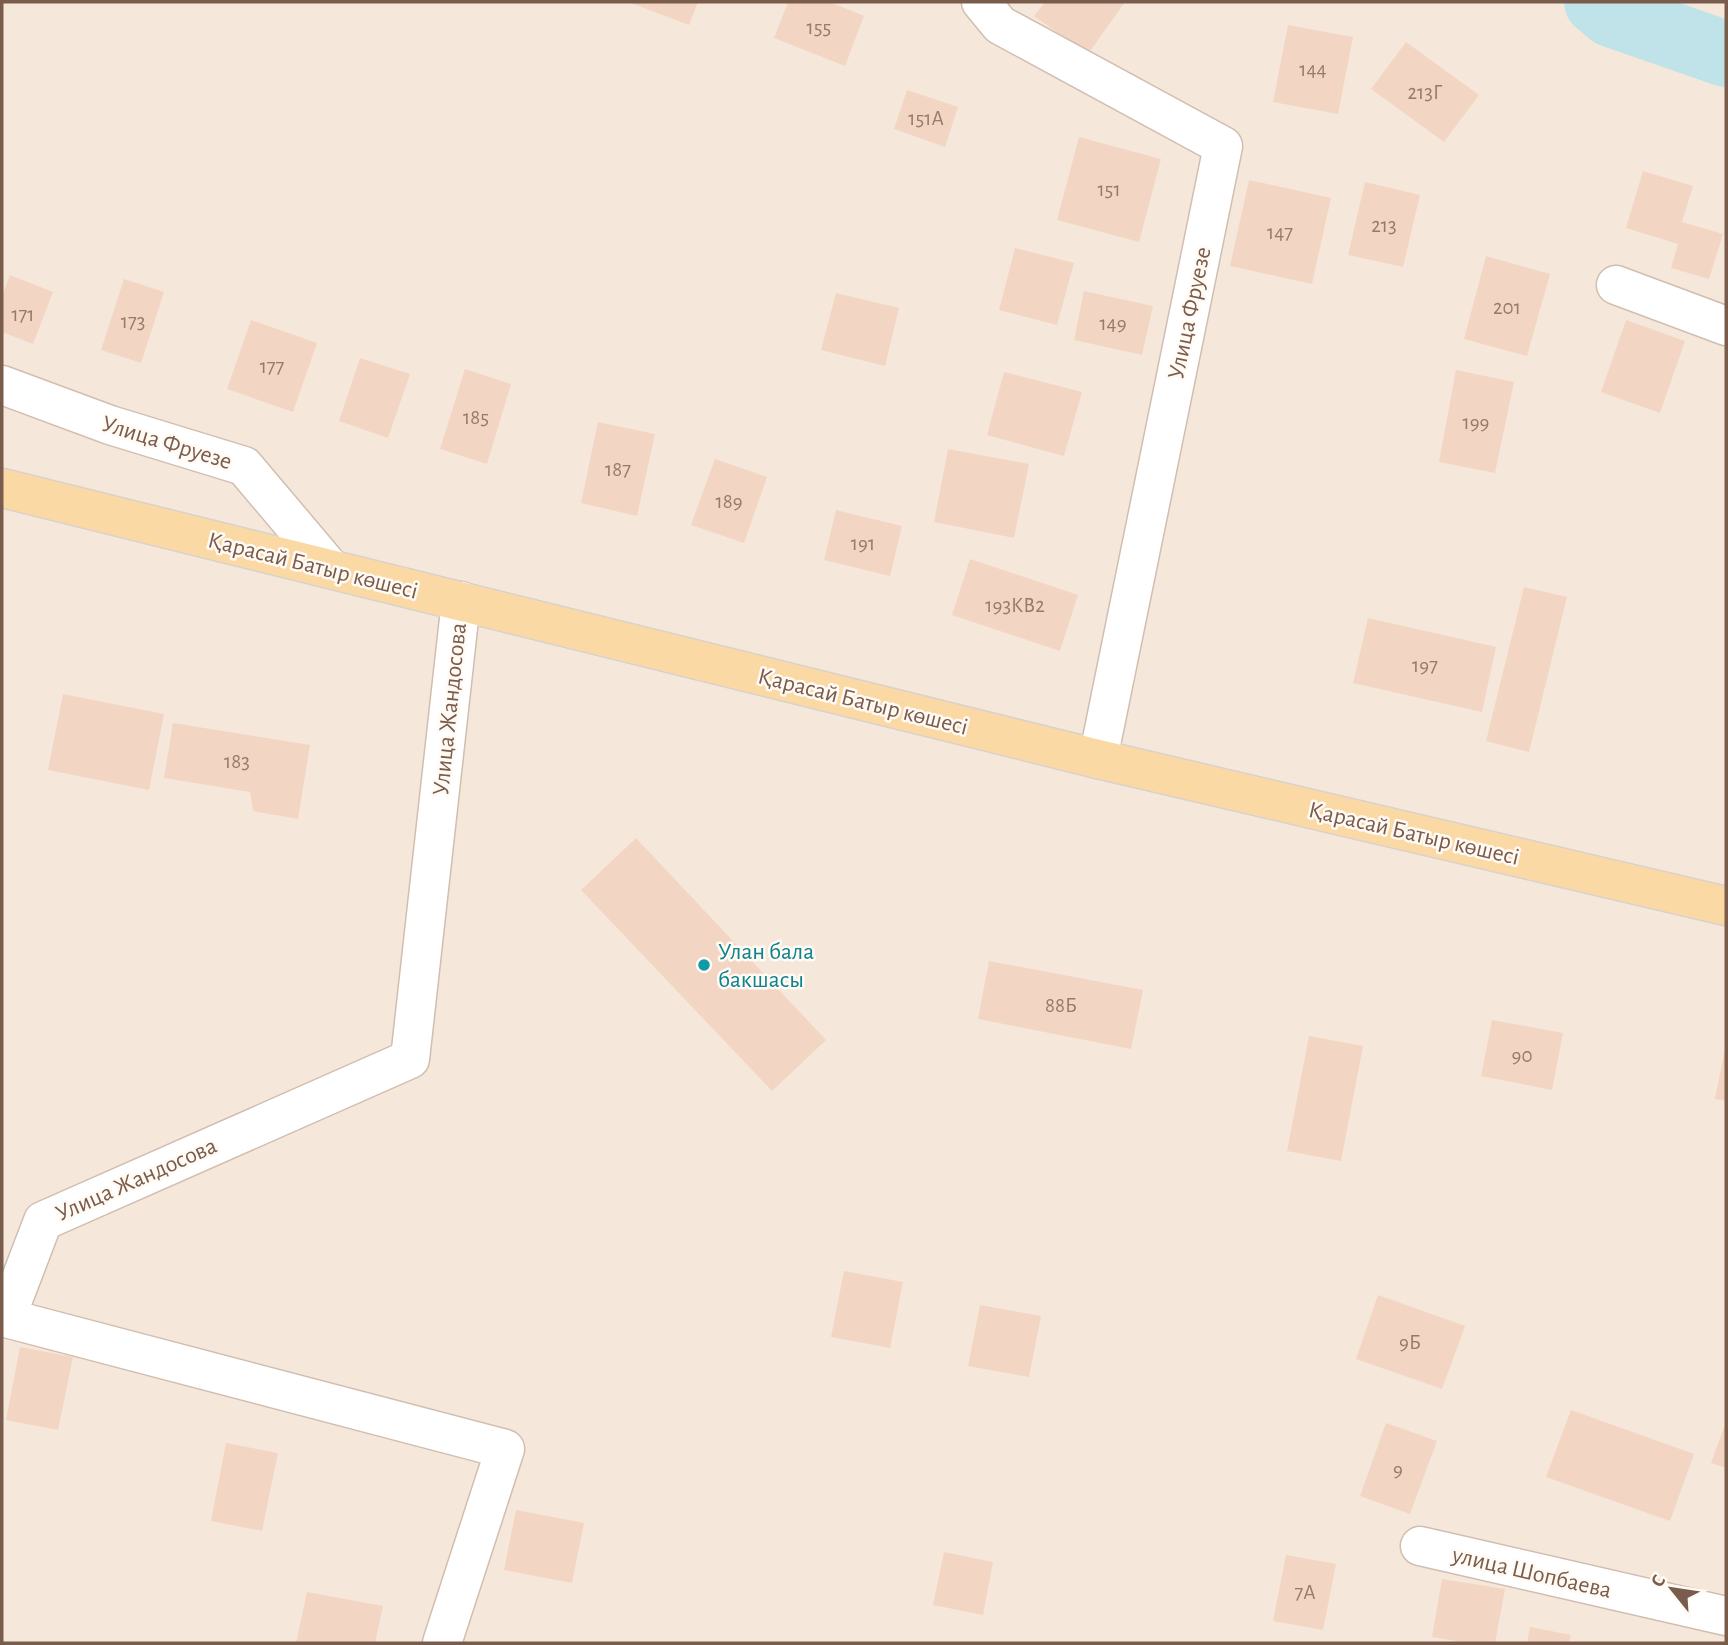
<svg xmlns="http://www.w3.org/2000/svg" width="1728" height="1645" font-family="'Alegreya Sans',sans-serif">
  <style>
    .residential { fill: #f5e8da }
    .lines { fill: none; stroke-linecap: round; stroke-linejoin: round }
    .river { stroke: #bfe3e8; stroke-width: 66 }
    .building { fill: #f3d5c3 }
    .minor-casing { stroke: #d1beb0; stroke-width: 41 }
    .major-casing { stroke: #dad1cd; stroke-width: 41 }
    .minor { stroke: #fff; stroke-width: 38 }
    .major { stroke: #fbd9a5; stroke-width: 38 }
    .culture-dot { fill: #0f9aa8; stroke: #fffaf3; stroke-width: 2.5 }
    .labels { text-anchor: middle; stroke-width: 5; stroke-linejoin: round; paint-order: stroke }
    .number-label { font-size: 21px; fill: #987a6a }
    .street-label { font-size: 24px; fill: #7a5c4d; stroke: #fffaf3 }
    .culture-label { font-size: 24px; fill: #0d838f; stroke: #fffaf3; text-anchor: start }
  </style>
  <rect width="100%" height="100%" fill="#fdf6ec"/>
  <rect class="residential" x="2" y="2" width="1724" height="1641"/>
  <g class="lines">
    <polyline class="river" points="1597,2 1611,14 1726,54"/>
  </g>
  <g class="building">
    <polygon points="628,2 698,2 689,25"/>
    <polygon points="788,2 830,2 864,16 845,66 774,38"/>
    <polygon points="1045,2 1125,2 1088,54 1034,16"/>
    <polygon points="1288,25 1353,37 1338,114 1273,102"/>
    <polygon points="1406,42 1479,95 1444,142 1371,89"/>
    <polygon points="907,90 958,107 945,147 894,129"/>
    <polygon points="1079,137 1161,159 1139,242 1057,220"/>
    <polygon points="1643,171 1693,186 1682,222 1723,234 1709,279 1671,268 1678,244 1626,228"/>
    <polygon points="1249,180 1331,198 1312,284 1230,266"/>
    <polygon points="1365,182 1420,195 1403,267 1348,255"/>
    <polygon points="1015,248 1074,263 1057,325 999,310"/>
    <polygon points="1486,256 1550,274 1527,356 1464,339"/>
    <polygon points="10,275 53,292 33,344 2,332 2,296"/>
    <polygon points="124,279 164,292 141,363 101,350"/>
    <polygon points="1084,291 1153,306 1142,355 1074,340"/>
    <polygon points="836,293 899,308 885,366 821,350"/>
    <polygon points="251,320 317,343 293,412 227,389"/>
    <polygon points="1626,320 1685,341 1660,413 1601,392"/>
    <polygon points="360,358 410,374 388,438 339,421"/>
    <polygon points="465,369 511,384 487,464 440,449"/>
    <polygon points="1456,370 1514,382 1495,473 1439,462"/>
    <polygon points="1004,372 1082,392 1064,456 987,435"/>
    <polygon points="598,422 655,434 637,516 581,503"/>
    <polygon points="948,449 1029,464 1014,538 934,522"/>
    <polygon points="715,459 767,477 744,543 691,525"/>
    <polygon points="836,510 902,526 890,576 824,560"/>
    <polygon points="970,559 1078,595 1060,651 952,615"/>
    <polygon points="1524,587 1567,597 1529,752 1486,741"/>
    <polygon points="1368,618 1496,647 1482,712 1353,683"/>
    <polygon points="63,694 164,714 149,790 48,770"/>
    <polygon points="173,723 310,745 298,819 253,811 250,792 164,778"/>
    <polygon points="636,838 826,1040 772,1091 581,890"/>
    <polygon points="989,961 1143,990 1131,1049 978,1019"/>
    <polygon points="1492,1020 1563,1033 1552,1090 1481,1076"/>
    <polygon points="1309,1036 1363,1046 1341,1161 1287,1151"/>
    <polygon points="1725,1049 1726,1049 1726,1101 1715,1099"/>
    <polygon points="844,1271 903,1282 890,1348 831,1337"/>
    <polygon points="1378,1295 1465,1326 1442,1389 1356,1359"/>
    <polygon points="980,1305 1041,1316 1029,1377 968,1366"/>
    <polygon points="20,1347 73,1357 58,1430 6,1420"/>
    <polygon points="1571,1410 1694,1454 1670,1521 1546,1477"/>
    <polygon points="1726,1422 1726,1468 1711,1463"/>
    <polygon points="1386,1423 1437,1441 1410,1514 1360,1496"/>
    <polygon points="226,1443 278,1453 262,1531 211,1521"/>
    <polygon points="516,1510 584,1523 572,1583 504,1570"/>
    <polygon points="944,1552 993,1562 983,1615 933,1605"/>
    <polygon points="1286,1555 1336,1564 1323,1630 1273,1621"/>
    <polygon points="1442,1579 1505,1589 1495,1643 1468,1643 1432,1637"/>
    <polygon points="307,1592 383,1606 375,1643 296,1643"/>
    <polygon points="1530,1627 1571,1635 1569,1643 1527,1643"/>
  </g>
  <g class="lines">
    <g class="minor-casing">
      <g id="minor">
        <polyline points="981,2 1000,25 1223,146 1098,759"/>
        <polyline points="1616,285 1726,326"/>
        <polyline points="2,385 110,425 244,466 331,569"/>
        <polyline points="1420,1546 1726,1616"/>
        <polyline points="442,1643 505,1449 6,1318 43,1221 410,1059 461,601"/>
      </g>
    </g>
    <g class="major-casing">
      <polyline id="major" points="2,488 1098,759 1726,906"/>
    </g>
    <use href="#minor" class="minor"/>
    <use href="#major" class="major"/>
  </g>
  <circle class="culture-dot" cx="704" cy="965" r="7"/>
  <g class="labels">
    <g class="number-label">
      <text x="819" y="34">155</text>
      <text x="1313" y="76">144</text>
      <text x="1425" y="99">213Г</text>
      <text x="926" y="125">151А</text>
      <text x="1109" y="196">151</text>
      <text x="1384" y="232">213</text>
      <text x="1280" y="239">147</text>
      <text x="1507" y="314">201</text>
      <text x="23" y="321">171</text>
      <text x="133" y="328">173</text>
      <text x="1113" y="330">149</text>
      <text x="272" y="373">177</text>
      <text x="476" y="424">185</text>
      <text x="1476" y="429">199</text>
      <text x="618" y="476">187</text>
      <text x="729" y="508">189</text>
      <text x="863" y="550">191</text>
      <text x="1015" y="612">193КВ2</text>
      <text x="1425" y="672">197</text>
      <text x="237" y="768">183</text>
      <text x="1061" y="1012">88Б</text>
      <text x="1522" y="1062">90</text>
      <text x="1410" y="1349">9Б</text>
      <text x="1398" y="1476">9</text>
      <text x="1305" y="1599">7А</text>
    </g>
    <g class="street-label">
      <text transform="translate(1189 313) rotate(-78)" y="8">Улица Фруезе</text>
      <text transform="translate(167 442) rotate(17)" y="8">Улица Фруезе</text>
      <text transform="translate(313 565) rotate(14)" y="8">Қарасай Батыр көшесі</text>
      <text transform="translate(863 701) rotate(14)" y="8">Қарасай Батыр көшесі</text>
      <text transform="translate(449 709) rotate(-84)" y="8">Улица Жандосова</text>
      <text transform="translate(1414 833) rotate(13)" y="8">Қарасай Батыр көшесі</text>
      <text transform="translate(136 1179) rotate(-24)" y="8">Улица Жандосова</text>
      <text transform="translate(1532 1572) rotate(13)" y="8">улица Шопбаева</text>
    </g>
    <g class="culture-label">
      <text x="718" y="959">Улан бала<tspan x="718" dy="28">бакшасы</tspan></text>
    </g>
  </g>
  <rect width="1728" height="1645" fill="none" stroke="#7a5c4d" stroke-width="7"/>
  <g transform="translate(1672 1589) rotate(300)" stroke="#fffaf3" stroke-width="5" paint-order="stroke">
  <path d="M0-5L12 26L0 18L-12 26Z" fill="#7a5c4d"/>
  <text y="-10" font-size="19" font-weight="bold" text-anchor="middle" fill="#7a5c4d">С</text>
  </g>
</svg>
